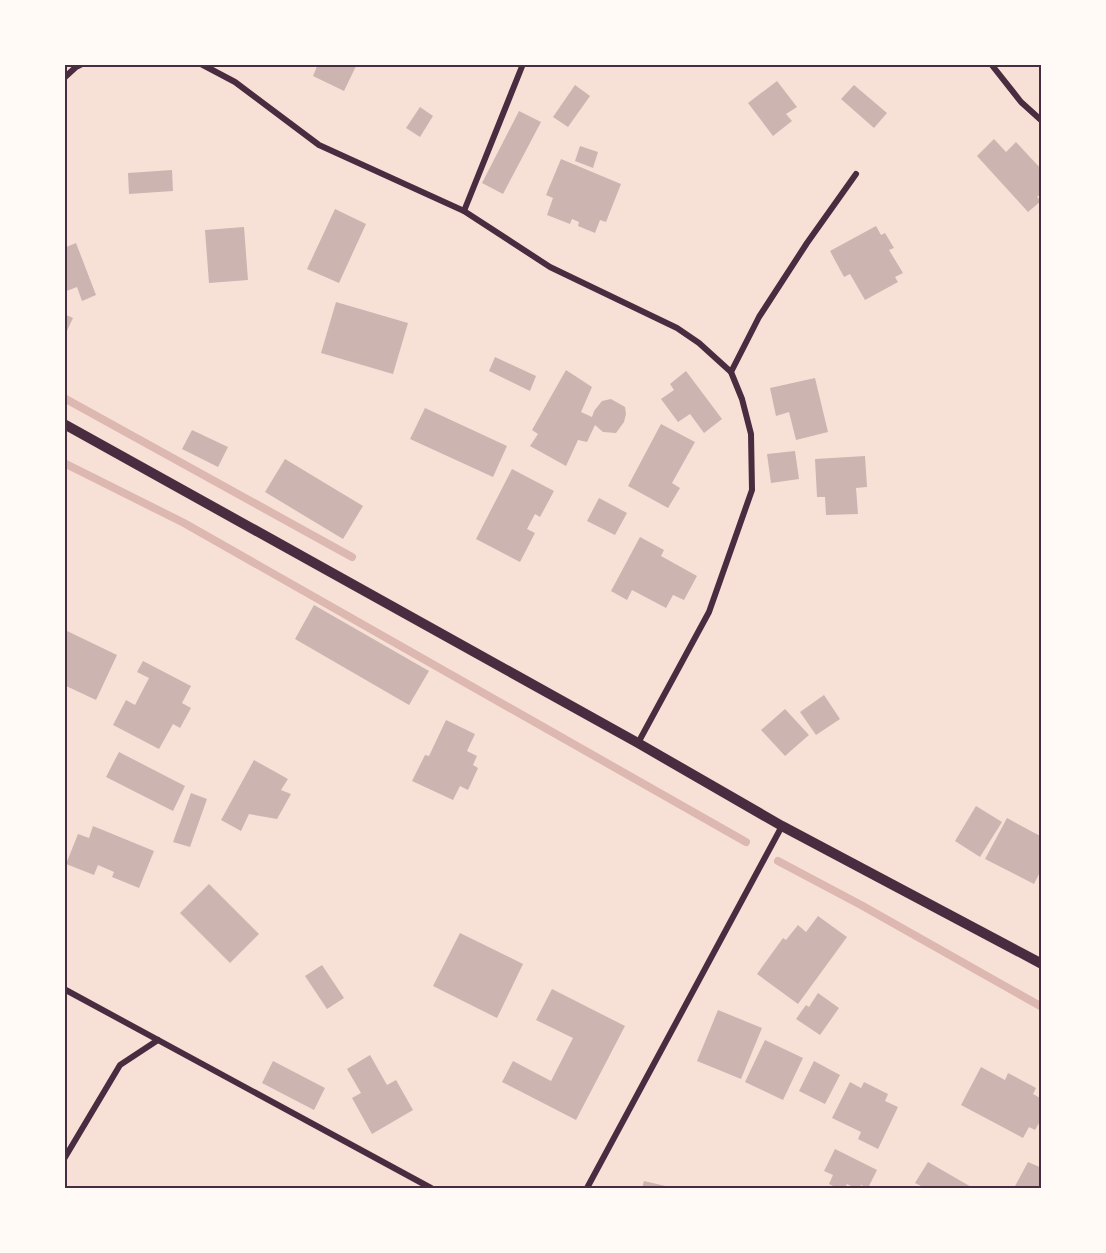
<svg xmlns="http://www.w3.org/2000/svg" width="1106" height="1253" font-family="'Fira Sans Condensed',sans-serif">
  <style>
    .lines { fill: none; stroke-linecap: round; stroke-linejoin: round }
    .stream { stroke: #dcb8b0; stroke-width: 8 }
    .building { fill: #ccb4b1 }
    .minor { stroke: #4a2c40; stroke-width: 6 }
    .tertiary { stroke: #4a2c40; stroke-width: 10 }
    .neatline { fill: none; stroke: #4a2c40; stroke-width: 2 }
  </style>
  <rect width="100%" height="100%" fill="#f7e1d7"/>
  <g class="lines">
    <g class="stream">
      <polyline points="64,398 352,557"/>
      <polyline points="64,463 184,523 746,842"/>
      <polyline points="778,861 861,905 1042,1007"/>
    </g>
  </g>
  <g class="building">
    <polygon points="318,64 357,64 344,91 313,76"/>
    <polygon points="777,81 797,107 786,114 792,121 773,136 748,103"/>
    <polygon points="575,85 590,96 568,127 553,117"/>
    <polygon points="854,85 887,113 874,128 841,99"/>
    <polygon points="420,107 433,116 420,137 406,128"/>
    <polygon points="519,111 541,122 503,194 482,183"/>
    <polygon points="994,139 1006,152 1016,142 1042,170 1042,193 1037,197 1041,201 1028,212 977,156"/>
    <polygon points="580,146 598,152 593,168 575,161"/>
    <polygon points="561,159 621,184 606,222 600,220 595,233 578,226 579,222 572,219 570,224 547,215 553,198 546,195"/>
    <polygon points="172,170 173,191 129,194 128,173"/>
    <polygon points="335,209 366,224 339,283 307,269"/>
    <polygon points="876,226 881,235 885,233 894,248 889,250 903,273 895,277 898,282 865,300 850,274 844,277 830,251"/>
    <polygon points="244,227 248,280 209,283 205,230"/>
    <polygon points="76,243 96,295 82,301 77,287 64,292 64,248"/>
    <polygon points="336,302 408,323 393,374 321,353"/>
    <polygon points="64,314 73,318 64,337"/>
    <polygon points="495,357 536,376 530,391 489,371"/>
    <polygon points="566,370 592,387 581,412 592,417 594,411 602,401 611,399 625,407 626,414 624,422 616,433 603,432 595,425 587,442 578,440 566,466 530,446 538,434 532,430"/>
    <polygon points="686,371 722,419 704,433 690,414 678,422 661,399 674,390 670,384"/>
    <polygon points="815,378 828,432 796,440 789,412 776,416 770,388"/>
    <polygon points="425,408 507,446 493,477 410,439"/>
    <polygon points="661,424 695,442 672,483 680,488 668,508 628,486"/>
    <polygon points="192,430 228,447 218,467 182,449"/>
    <polygon points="795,451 799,479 771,483 767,454"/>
    <polygon points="865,456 867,487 856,488 858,514 826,515 825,497 817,497 815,459"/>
    <polygon points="285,459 363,506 343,539 265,492"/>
    <polygon points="512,469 554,491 540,517 535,514 527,529 535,533 520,562 476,539"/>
    <polygon points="599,498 627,513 615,535 587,521"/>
    <polygon points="640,537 664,550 661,556 697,576 684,600 673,595 666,608 632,590 627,600 611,591"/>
    <polygon points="314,605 429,671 409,705 295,639"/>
    <polygon points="67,631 117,655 96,700 64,685 64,635"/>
    <polygon points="143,661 191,686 182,703 191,708 180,728 173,724 159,749 113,725 126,700 135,705 149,678 137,672"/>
    <polygon points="824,695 840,719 816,735 800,712"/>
    <polygon points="785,709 809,735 785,756 761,730"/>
    <polygon points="446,720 475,734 467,751 477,756 473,765 478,768 468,790 460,786 453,800 412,781 425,755 429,756"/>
    <polygon points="119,752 185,786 173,811 106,777"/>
    <polygon points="254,760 288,779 281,790 291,794 277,819 249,814 241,831 221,820"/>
    <polygon points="191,793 207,799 190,847 173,842"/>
    <polygon points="976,806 1002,822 980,857 955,841"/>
    <polygon points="1007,818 1042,837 1042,873 1040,872 1034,884 985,859"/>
    <polygon points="93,826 154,851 139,888 112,877 114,872 98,865 94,875 66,864 78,834 89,838"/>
    <polygon points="209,884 259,934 230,963 180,913"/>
    <polygon points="818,916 847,937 798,1004 757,974 783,938 786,940 798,925 806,932"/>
    <polygon points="460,933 523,964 497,1018 433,986"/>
    <polygon points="322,965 344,998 327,1009 305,976"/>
    <polygon points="552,989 625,1026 576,1120 502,1082 513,1061 551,1081 573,1038 536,1020"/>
    <polygon points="818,993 839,1008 820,1035 796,1019 806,1005 809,1007"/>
    <polygon points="718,1010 762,1028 741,1079 697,1061"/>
    <polygon points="765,1040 803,1058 783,1100 745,1082"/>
    <polygon points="370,1055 387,1085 396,1080 413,1110 372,1134 352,1098 361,1093 347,1069"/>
    <polygon points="273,1061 325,1088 314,1110 262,1083"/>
    <polygon points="814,1061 840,1075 825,1104 799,1091"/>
    <polygon points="981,1067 1005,1080 1008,1073 1036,1088 1033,1094 1042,1099 1042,1118 1035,1130 1029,1127 1023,1138 961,1105"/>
    <polygon points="850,1082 861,1088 864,1082 888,1094 885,1101 898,1107 878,1149 858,1139 861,1132 832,1118"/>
    <polygon points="835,1149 877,1170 868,1188 861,1185 859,1188 855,1188 847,1184 845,1188 837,1188 829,1184 833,1175 824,1171"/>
    <polygon points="928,1162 973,1188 925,1188 915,1183"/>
    <polygon points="1028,1162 1042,1168 1042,1188 1014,1188"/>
    <polygon points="644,1181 674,1188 642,1188"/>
  </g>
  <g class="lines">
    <g class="minor">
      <polyline points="201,64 235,82 319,145 464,211 550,267 677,328 699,343 731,372 742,399 751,434 752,490 709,612 638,743"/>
      <polyline points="991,64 1021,102 1042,121"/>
      <polyline points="64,78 76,67 82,64"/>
      <polyline points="464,211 523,64"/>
      <polyline points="731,372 759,317 807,243 856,174"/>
      <polyline points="64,989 431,1188"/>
      <polyline points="64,1159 120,1065 158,1040"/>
      <polyline points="587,1188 782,826"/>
    </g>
    <polyline class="tertiary" points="64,424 638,743 782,826 1042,964"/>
  </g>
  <rect width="1106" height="1253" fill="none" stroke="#fffaf5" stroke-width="132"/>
  <rect x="66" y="66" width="974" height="1121" class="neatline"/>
</svg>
